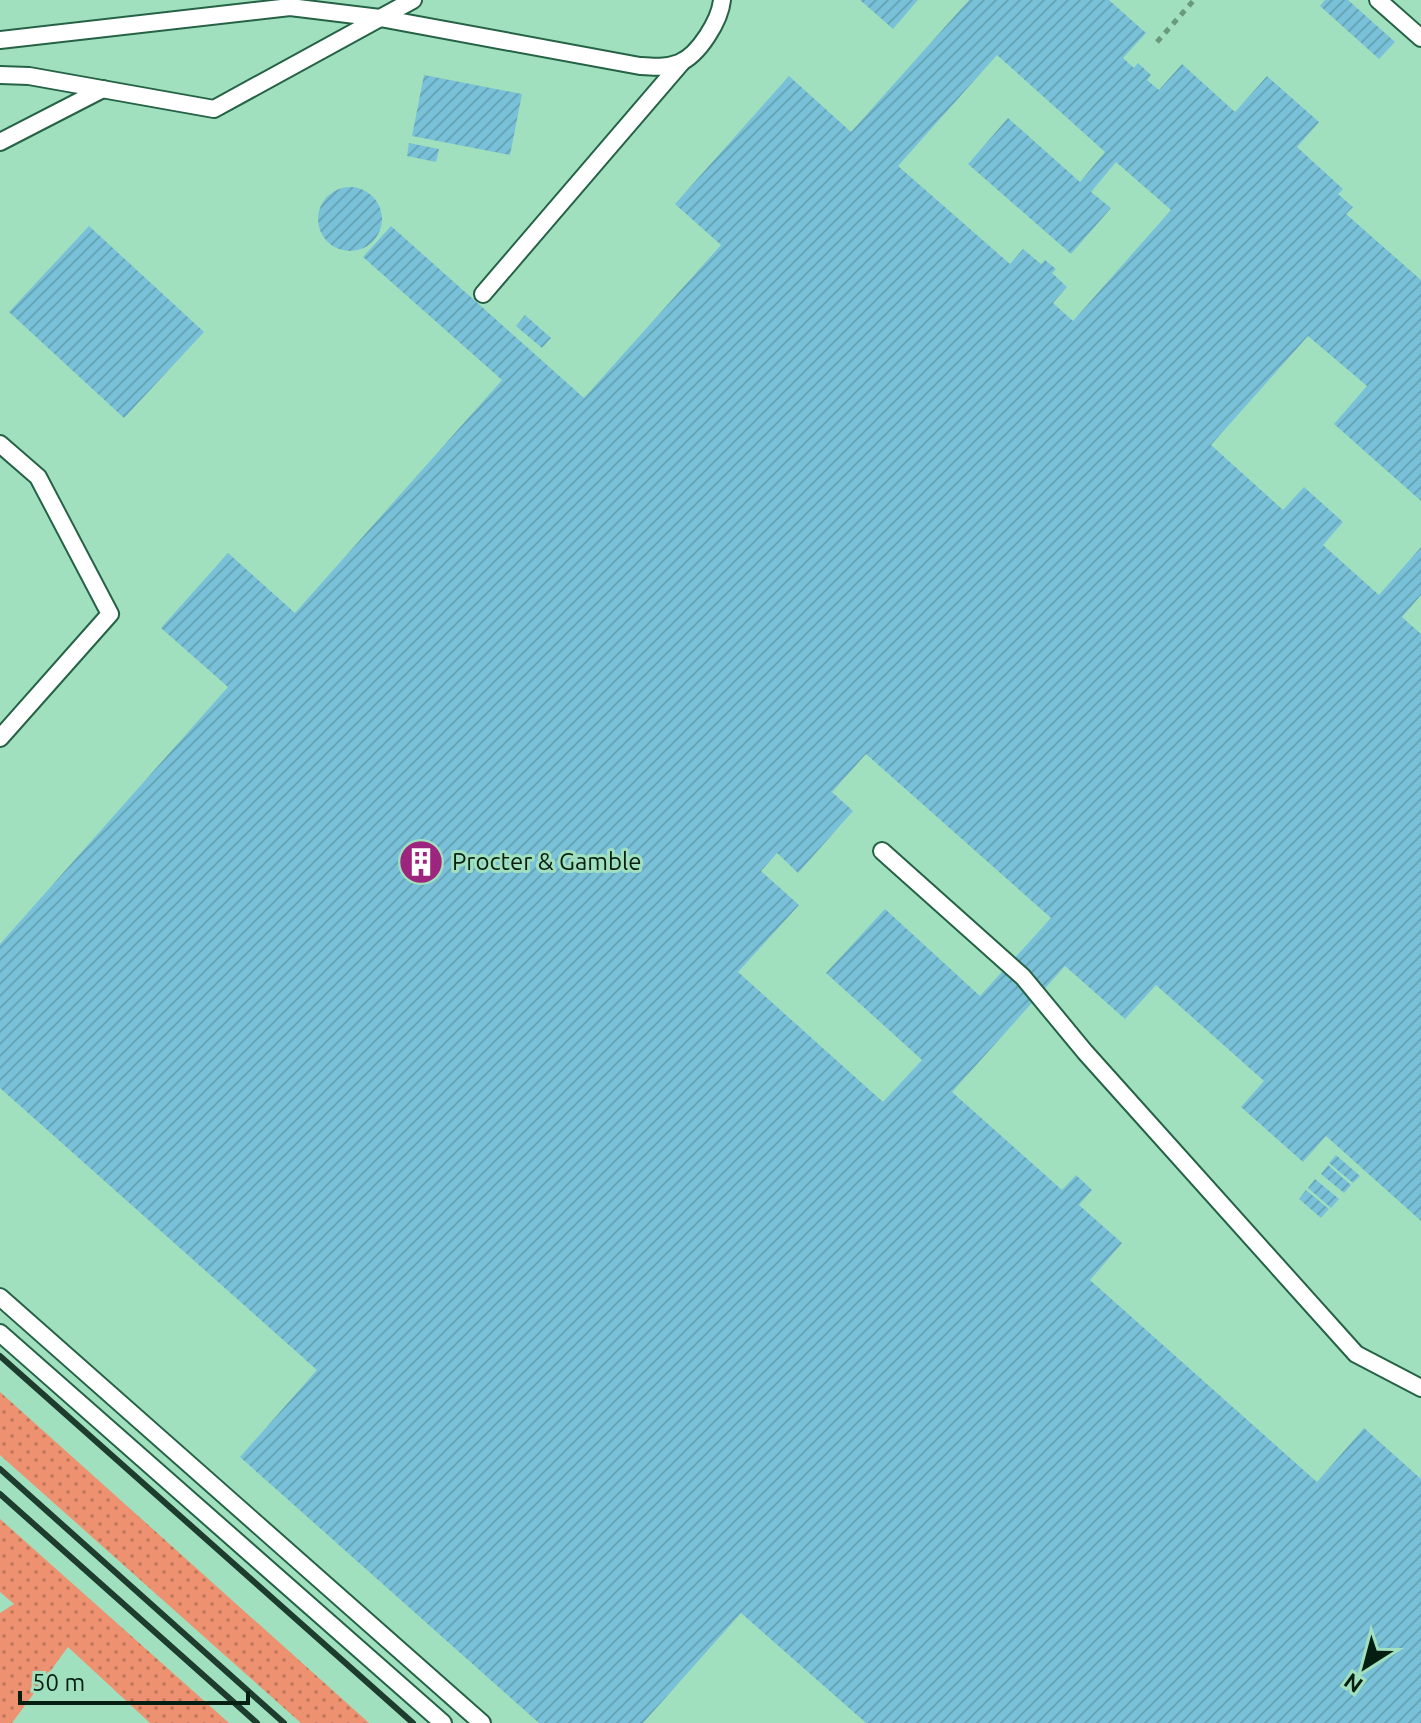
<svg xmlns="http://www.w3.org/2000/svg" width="1421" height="1723" font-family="Ubuntu,sans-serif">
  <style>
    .grass { fill: url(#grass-dots) }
    .building { fill: url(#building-hatch); fill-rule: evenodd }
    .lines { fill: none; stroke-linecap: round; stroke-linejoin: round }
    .service-casing { stroke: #256246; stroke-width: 20 }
    .path { stroke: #699a80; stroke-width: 5; stroke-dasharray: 6 6; stroke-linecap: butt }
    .service { stroke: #fff; stroke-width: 16 }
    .rail { stroke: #1d3c2d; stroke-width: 6 }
    .labels { text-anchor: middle; stroke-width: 6; stroke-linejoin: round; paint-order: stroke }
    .poi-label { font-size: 24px; fill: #051e12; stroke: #a1e0be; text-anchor: start }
  </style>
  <defs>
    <pattern id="grass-dots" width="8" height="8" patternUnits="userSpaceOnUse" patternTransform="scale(2)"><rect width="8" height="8" fill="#ed9170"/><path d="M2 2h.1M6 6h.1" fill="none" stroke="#be765b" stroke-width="1.8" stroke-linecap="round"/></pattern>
    <pattern id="building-hatch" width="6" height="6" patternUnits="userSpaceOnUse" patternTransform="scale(2)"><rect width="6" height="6" fill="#79c1d8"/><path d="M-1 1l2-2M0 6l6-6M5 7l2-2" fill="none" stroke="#67a5b8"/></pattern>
  </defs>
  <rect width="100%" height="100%" fill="#a1e0be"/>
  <g class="grass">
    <polygon points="0,1392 369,1723 301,1723 0,1455"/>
    <polygon points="0,1519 229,1723 150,1723 68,1647 12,1723 0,1723 0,1613 14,1604 0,1592"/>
  </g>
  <g class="building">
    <polygon points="860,0 918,0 893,29"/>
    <path d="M969,0h140l37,33 -23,25 11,10 4,-5 13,12 -4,5 12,10 23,-26 53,48 32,-36 52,46 -22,25 46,42 -5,5 15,13 -7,7 75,66v221l-87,-77 33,-38 -59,-50 -97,109 72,65 21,-23 39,35 -20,23 56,50 42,-48v48l-19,22 19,17v587l-95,-85 -23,26 -62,-55 23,-26 -108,-96 -31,34 -60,-53 -113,126 110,98 14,-15 16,15 -13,15 43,38 -32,37 227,202 47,-54 57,51v244h-555l-125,-110 -98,110h-104l-299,-266 77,-87 -317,-282v-144l228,-257 -67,-59 67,-75 67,60 207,-233 -139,-123 28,-31 193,172 137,-153 -46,-41 114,-128 62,56zM997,55l108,97 -25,30 -72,-64 -40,46 103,90 40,-46 -20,-16 25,-30 55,48 -98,111 -20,-18 14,-16 -15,-14 4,-4 -11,-9 -4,4 -18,-15 -13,15 -112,-98zM866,754l185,164 -71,78 -95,-87 -59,64 96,87 -39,42 -145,-130 61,-67 -38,-34 16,-18 21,20 55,-62 -21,-19z"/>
    <polygon points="1325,0 1348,0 1395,42 1379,59 1320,6"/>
    <polygon points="424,75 522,94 510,155 412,136"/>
    <polygon points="409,143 439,149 436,162 407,156"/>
    <circle cx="350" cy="219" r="32"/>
    <polygon points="89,226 204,332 124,418 9,312"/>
    <polygon points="525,315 551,338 542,348 516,326"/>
    <polygon points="1336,1155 1360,1176 1353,1183 1329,1163"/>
    <polygon points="1328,1165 1351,1185 1344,1193 1321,1174"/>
    <polygon points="1315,1179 1339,1199 1331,1208 1308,1188"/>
    <polygon points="1306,1190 1329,1209 1321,1218 1299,1199"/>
  </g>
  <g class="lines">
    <g class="service-casing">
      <g id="service">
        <polyline points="1378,0 1421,38"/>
        <path d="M0,40l290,-33 90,11 260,48c14,1 26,2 39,-3 20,-8 41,-43 43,-63"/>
        <polyline points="0,75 29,76 214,109 413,0"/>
        <polyline points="0,142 103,89"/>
        <polyline points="483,294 682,62"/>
        <polyline points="0,444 38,477 110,614 0,738"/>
        <polyline points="882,851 1023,977 1085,1052 1356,1354 1421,1388"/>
        <polyline points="0,1297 482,1723"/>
        <polyline points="0,1333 443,1723"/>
      </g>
    </g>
    <polyline class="path" points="1157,42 1194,0"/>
    <use href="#service" class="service"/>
    <g class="rail">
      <polyline points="0,1356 413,1723"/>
      <polyline points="0,1469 284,1723"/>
      <polyline points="0,1494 257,1723"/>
    </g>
  </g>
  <defs>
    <g id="building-disc" transform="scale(2.3)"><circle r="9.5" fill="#9d257e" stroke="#a1e0be"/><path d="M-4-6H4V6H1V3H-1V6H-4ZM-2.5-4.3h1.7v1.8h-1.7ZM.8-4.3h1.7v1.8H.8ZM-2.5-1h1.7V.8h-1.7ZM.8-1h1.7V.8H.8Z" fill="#fff"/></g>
  </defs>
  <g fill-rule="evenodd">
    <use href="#building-disc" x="421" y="862"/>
  </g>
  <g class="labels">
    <g class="poi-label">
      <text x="452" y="870">Procter &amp; Gamble</text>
    </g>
  </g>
  <g transform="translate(1365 1667) rotate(216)" stroke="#a1e0be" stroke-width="6" paint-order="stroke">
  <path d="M0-6L14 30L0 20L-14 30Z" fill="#051e12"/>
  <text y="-12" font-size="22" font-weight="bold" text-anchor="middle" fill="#051e12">N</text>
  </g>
  <path d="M20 1691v12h228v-12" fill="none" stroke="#051e12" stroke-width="4"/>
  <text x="32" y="1691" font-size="24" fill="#051e12" stroke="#a1e0be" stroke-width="6" paint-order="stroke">50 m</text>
</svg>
